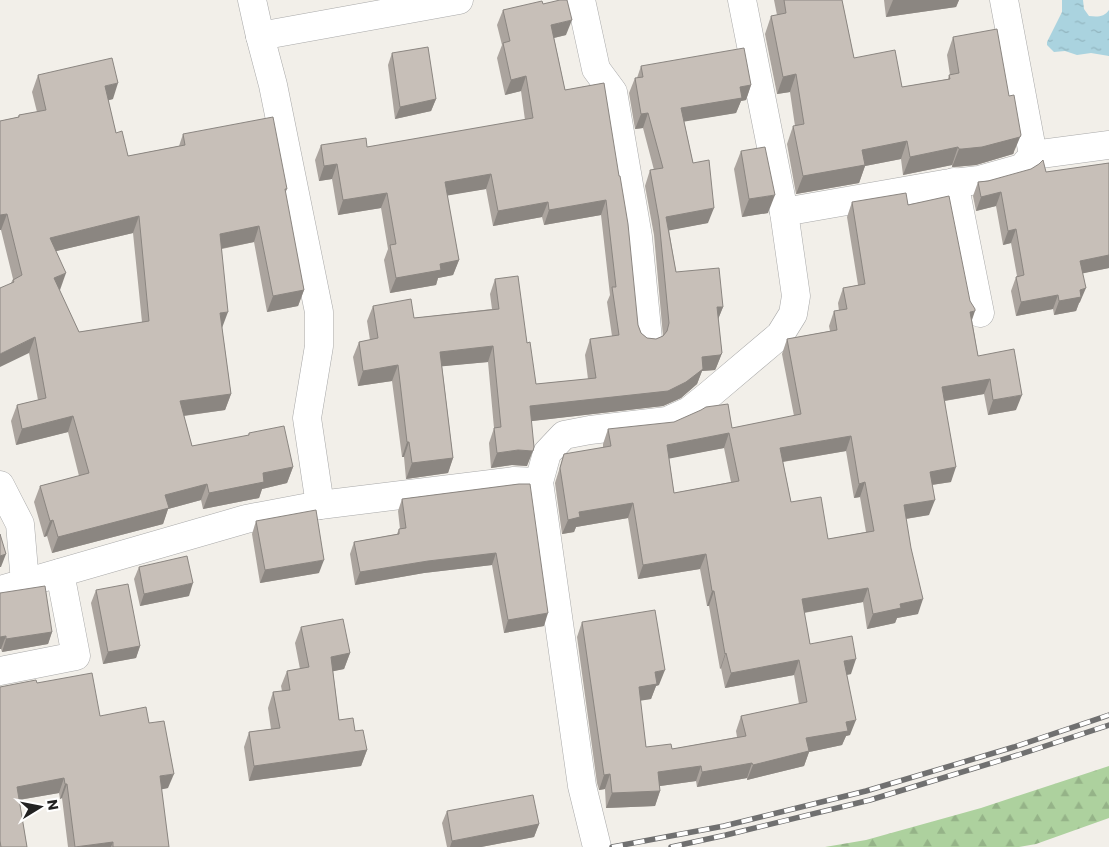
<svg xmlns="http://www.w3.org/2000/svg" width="1109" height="847" font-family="Poppins,sans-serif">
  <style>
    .forest { fill: url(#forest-firs) }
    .water { fill: url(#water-ripples) }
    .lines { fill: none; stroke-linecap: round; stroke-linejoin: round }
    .street-casing { stroke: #a9a9a9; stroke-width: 29 }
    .street { stroke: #fff; stroke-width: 28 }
    .rail-casing { stroke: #707070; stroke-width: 5.5 }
    .rail { stroke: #fff; stroke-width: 4; stroke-dasharray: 11; stroke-linecap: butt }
    .wall { fill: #aba49e; fill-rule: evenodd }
    .shaded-wall { fill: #8b8681 }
    .building { fill: #c7bfb8; stroke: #8b8681; fill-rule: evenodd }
  </style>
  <defs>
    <pattern id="forest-firs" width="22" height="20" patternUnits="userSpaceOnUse" patternTransform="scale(1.25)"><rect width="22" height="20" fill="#add19e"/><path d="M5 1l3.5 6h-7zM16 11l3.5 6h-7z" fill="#95b388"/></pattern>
    <pattern id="water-ripples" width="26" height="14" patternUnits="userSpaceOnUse" patternTransform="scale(1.25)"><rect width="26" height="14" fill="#aad3df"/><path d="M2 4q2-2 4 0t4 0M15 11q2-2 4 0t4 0" fill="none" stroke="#92b5bf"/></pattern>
  </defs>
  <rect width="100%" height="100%" fill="#f2efe9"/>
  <polygon class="forest" points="1109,766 1109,818 1036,844 1019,847 825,847 866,840 981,808"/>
  <path class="water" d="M1062,0h21l1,9 5,7c9,1 15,1 20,-6v46l-18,-3 -14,2 -12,-4 -11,1 -7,-7v-3l15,-30z"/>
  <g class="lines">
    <g class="street-casing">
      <g id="street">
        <polyline points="252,0 260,36 273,85 319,312 319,346 307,418 320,505"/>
        <polyline points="581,0 596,69 613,92 638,237 648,339"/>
        <polyline points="260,36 459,0"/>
        <polyline points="1033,155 1109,145"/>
        <polyline points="954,182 980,313"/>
        <polyline points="784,212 944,184 979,180 1022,168 1033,155 1004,0"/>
        <polyline points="0,485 20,524 25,582"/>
        <polyline points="0,590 246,519 320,505 514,481 539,482"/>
        <polyline points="0,671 76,656 60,573"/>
        <polyline points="597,847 582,786 539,482 547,453 564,435 590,430 667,421 689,411 709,395 780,335 793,314 796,296 784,212 742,0"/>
      </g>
    </g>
    <use href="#street" class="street"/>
    <g class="rail-casing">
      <g id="rail">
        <polyline points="612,847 724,826 866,791 1014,747 1109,715"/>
        <polyline points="671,847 726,835 870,800 1018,755 1109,725"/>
      </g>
    </g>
    <use href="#rail" class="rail"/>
  </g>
  <g class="wall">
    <polygon points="774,0 842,0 854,58 902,87 948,79 949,75 950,75 947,55 953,37 1014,153 1013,154 976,165 956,167 952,167 952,165 903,175 901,159 865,166 859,183 796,194 787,144 793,126 795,126 790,92 777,94 765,34 771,16 777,15"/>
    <polygon points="884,0 959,0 956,7 886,17"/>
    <polygon points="543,4 566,35 554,38 565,90 604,83 638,325 641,333 647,338 656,339 663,336 654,235 645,186 650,170 654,170 643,128 635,129 629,93 635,78 637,78 641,66 751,85 746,100 741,101 736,113 684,121 693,163 708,223 669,230 676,272 723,307 718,319 722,353 716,368 715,370 702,371 697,384 681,398 663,406 531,421 527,466 512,465 491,468 489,443 494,428 488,362 442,366 453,458 448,473 406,479 404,457 402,457 392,381 358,386 353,357 359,342 370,340 367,321 373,306 414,318 492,309 490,294 495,279 527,343 536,384 588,379 585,355 590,339 612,336 607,302 610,295 601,215 544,225 542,217 493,226 486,189 447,195 459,260 453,275 438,278 436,285 390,293 384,260 388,249 381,208 338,215 332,179 319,181 315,160 321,145 367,147 525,120 521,91 505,95 497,58 502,45 497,25 503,10"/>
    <polygon points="392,53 436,99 431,111 395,119 388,65"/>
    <path d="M38,75l75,24 -5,1 8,33 12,23 51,-10 4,-12 104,55 -2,5 19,96 -6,16 -31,6 -13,-70 -32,7v79l9,66 -6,16 -41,6 8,30 56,-10 1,-3 44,34 -6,16 -25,6 -3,9 -56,11 -2,-9 -33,9 -5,15 -111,29 -5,-17 -3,1 -10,-35 6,-16 39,-10 -11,-44 -52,13 -5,-24 6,-16 21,-5 -9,-47 -18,-70 2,-4 -12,-49h-1v-109l18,-4 1,-2 18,-3 -5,-20zM133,233l9,89 -63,10 -20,-42h1l-4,-39z"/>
    <polygon points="741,151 768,213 742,217 734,169"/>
    <polygon points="1109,163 1109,268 1083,273 1080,302 1079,303 1076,311 1054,315 1053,309 1016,316 1011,291 1016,277 1017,276 1011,243 1003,245 996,206 976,211 973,196 978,182"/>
    <path d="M852,202l56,3 64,115 6,36 38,54 -28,5 -4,-21 -39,7 6,81 -19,3 -3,30 -23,4 12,95 -21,4 -2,5 -28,6 -4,-27 -59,11 6,31 41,30 -4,1 3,60 -4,1 -4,9 -33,7 -5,14 -57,14v-2l-50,9 -1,-6 -36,5v5l-5,15 -49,2 -1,-19 -6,1 -2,-7 -20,-146 5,-15 77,63 -3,1 -5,13 -11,1 6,47 26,2 65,-12 -1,-6 5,-15 58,-12 -5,-29 -69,13 -4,-20 -1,1 -11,-63h-2l-7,-37 -62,10 -10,-61 -52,9 -2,5 -12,2 -7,-51 9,-29 39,-6v-4l5,-15 124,-1 62,-12 -12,-62 5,-15 43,-8 -1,-5 5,-15h5l-1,-8 5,-15 15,-3 -11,-68zM724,448l7,34 -57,11 -5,-35zM846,451l8,47 6,-1 6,35 -38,7 -37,-37 -8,-40z"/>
    <polygon points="519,484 544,626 504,633 492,565 424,573 355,585 350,554 354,542 397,534 399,529 400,529 398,511 402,499"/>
    <polygon points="256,521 319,573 260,583 252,534"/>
    <polygon points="139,567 189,596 140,606 134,579"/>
    <polygon points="96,590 140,646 136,658 103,664 91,603"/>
    <polygon points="0,593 52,632 48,644 2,652 1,649 0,649"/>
    <polygon points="301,627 350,653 344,669 333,671 339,720 355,731 367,750 361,766 249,781 244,747 249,732 271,729 268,708 273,692 282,691 281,686 287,671 300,669 295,643"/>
    <polygon points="37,683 100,716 149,723 168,788 161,789 169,847 68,847 62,798 60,799 59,793 19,800 27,847 0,847 0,687"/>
    <polygon points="447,811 539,824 534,837 481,847 447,847 442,823"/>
  </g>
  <g class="shaded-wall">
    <polygon points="893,0 959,0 956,7 886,17"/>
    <polygon points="572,20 566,35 545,40 551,25"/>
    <polygon points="796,74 790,92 777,94 783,77"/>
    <polygon points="526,76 521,91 505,95 511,80"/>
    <polygon points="118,83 113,99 99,103 105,86"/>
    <polygon points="751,85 746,100 741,101 736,113 676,123 681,108 740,87"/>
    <polygon points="436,99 431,111 395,119 400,107"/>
    <polygon points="648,113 643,128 635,129 641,114"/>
    <polygon points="1021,135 1013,154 976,165 952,167 959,149"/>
    <polygon points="907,141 901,159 865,166 859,183 796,194 803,176 862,150"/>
    <polygon points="958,147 952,165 903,175 910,157"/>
    <polygon points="337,164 332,179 319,181 324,166"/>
    <polygon points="491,174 486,189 439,197 445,182"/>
    <polygon points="1001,192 996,206 976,211 981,197"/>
    <polygon points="387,193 381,208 338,215 343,200"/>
    <polygon points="775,195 768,213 742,217 749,199"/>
    <polygon points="606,200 601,215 544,225 549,210"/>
    <polygon points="548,202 542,217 493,226 498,211"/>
    <polygon points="714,208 708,223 661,232 666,217"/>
    <polygon points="7,214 1,230 0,230 0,215"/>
    <polygon points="139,216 133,233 44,254 50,238"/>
    <polygon points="259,226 254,242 214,250 220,234"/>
    <polygon points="1016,229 1011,243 1003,245 1008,231"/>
    <polygon points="1109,255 1109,268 1075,275 1080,261"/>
    <polygon points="459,260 453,275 438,278 436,285 390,293 396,278 440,264"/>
    <polygon points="66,273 60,290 48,295 54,278"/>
    <polygon points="1086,288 1080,302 1079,303 1076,311 1054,315 1059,301 1080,290"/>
    <polygon points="304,290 298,306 267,312 273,296"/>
    <polygon points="1058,295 1053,309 1016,316 1021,302"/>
    <polygon points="717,307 723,307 717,322"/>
    <polygon points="975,311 970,326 970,312"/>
    <polygon points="228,312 222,328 220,313"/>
    <polygon points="35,337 29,353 0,367 0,354"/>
    <polygon points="493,346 488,362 435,367 440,352"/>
    <polygon points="722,353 716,368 715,370 702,371 697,384 681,398 663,406 524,422 530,406 702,357"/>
    <polygon points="398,365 392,381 358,386 363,371"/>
    <polygon points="990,379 984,394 937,402 942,387"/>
    <polygon points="231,394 225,410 174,417 180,401"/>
    <polygon points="1022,395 1016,410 988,415 993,400"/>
    <polygon points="73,416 68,432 16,445 22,429"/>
    <polygon points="729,433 724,448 662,460 667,445"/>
    <polygon points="851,436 846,451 775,463 780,448"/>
    <polygon points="407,442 409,442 404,457 402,457"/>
    <polygon points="518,450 533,451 527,466 512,465 491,468 497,453"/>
    <polygon points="453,458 448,473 406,479 412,463"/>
    <polygon points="293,467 287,483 262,489 259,498 203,509 209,493 263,473"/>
    <polygon points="956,467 951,482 924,486 930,472"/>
    <polygon points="865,482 860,497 854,498 859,484"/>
    <polygon points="207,484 201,500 168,509 163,524 52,553 58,537 165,495"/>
    <polygon points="935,500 929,515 898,520 904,505"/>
    <polygon points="633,503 628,518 576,527 574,532 562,534 568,520 579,512"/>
    <polygon points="53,520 47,536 44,537 50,521"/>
    <polygon points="496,553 492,565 424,573 355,585 360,572 428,561"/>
    <polygon points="6,554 1,567 0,567 0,556"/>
    <polygon points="706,554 700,569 638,579 643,565"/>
    <polygon points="324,560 319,573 260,583 265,570"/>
    <polygon points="193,583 189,596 140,606 144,594"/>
    <polygon points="868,588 863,602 796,614 802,599"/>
    <polygon points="712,591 714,591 709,606 707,606"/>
    <polygon points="923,599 918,614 897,618 895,623 867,629 873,614 900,604"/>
    <polygon points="548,613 544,626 504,633 508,620"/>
    <polygon points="52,632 48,644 2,652 6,639"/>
    <polygon points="6,636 1,649 0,649 0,637"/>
    <polygon points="140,646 136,658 103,664 108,652"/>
    <polygon points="350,653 344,669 325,673 331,657"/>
    <polygon points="726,653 721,668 720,669 725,654"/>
    <polygon points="856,659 851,674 839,676 844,661"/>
    <polygon points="799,660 794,675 725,688 731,673"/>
    <polygon points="665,670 659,685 656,686 651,699 633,702 639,687 655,672"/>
    <polygon points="856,720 850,735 846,736 842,745 809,752 804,766 747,780 753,765 806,738 846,722"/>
    <polygon points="367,750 361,766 249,781 254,766"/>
    <polygon points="752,763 747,778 697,787 702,772"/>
    <polygon points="701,766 696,781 653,787 658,772"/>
    <polygon points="174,774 168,788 154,791 160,776"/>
    <polygon points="610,774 605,789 599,790 604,775"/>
    <polygon points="64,778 59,793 12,801 17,787"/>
    <polygon points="65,784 67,784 62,798 60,799"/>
    <polygon points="660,791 655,806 606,808 612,793"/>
    <polygon points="539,824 534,837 481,847 450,847 452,841"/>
    <polygon points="113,842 111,847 75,847"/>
  </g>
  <g class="building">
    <polygon points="560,0 567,0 572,20 551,25 565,90 604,83 619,176 620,176 628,224 638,325 641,333 647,338 656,339 663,336 667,331 669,323 659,220 650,170 663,168 648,113 641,114 635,78 643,77 641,66 744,48 751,85 740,87 742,98 681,108 693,163 709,160 714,208 666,217 676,272 719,268 723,307 717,307 722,353 720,355 702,357 703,369 686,382 668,391 530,406 534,447 533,451 518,450 497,453 494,428 501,427 493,346 440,352 453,458 412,463 409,442 407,442 398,365 363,371 359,342 378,338 373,306 411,299 414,318 499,309 495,279 518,276 527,343 530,342 536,384 596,378 590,339 619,335 612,287 616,287 606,200 549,210 548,202 498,211 491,174 445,182 459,260 440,264 441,270 396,278 390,245 396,244 387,193 343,200 337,164 324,166 321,145 366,138 367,147 533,118 526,76 511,80 503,43 510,41 503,10 542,1 543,4"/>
    <polygon points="784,0 842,0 854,58 895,50 902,87 950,79 949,75 959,73 953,37 997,29 1009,96 1014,95 1021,135 1020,137 982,147 962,149 959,149 958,147 910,157 907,141 862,150 865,165 803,176 793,126 804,124 796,74 783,77 771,16 786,13"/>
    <polygon points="428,47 436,99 400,107 392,53"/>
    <path d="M112,58l6,25 -13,3 11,47 6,-2 6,25 57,-11 -2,-11 90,-17 14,72h-2l19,101 -31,6 -14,-70 -39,8 8,78 -8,1 11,81 -51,7 12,45 57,-11v-2l35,-7 9,41 -30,6 1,9 -55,11 -2,-9 -42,11 4,13 -111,29 -5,-17 -3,1 -10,-35 49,-13 -16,-57 -51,13 -5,-24 29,-7 -11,-61 -35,17v-66l14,-6 -1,-2 9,-5 -15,-61 -7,1v-94l19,-4v-2l27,-5 -8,-35zM139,216l10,105 -70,11 -25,-54 12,-5 -16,-35z"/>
    <polygon points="765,147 775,195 749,199 741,151"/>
    <polygon points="1043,160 1046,172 1109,163 1109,255 1080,261 1086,288 1080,290 1081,297 1059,301 1058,295 1021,302 1016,277 1024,275 1016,229 1008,231 1001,192 981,197 978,182 988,181 1031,169 1039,164"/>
    <path d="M906,193l2,12 41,-9 21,105 5,8v2l-5,1 8,44 36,-7 8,46 -29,5 -3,-21 -48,8 14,80 -26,5 5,28 -31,5 7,43 12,51 -23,5 1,4 -28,6 -5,-26 -66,11 8,45 42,-8 4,23 -12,2 12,59 -10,2 2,9 -42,7 3,13 -56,14 -1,-2 -50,9 -1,-6 -43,6 2,19 -48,2 -2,-19 -6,1 -1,-7 -21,-146 73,-12 10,60 -10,2 2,12 -18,3 7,60 25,-3 1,5 74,-13 -5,-20 66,-14 -8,-42 -68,13 -5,-20 -1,1 -11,-63h-2l-6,-37 -63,11 -10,-62 -54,9 1,5 -12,3 -8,-52 4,-14 47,-8 -3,-17 66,-7 27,-12 5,-3 22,-3 4,24 69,-14 -14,-75 50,-9 -3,-19 13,-2 -4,-21 22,-4 -13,-82zM729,433l10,48 -65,12 -7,-48zM851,436l8,48 6,-2 9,49 -46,8 -7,-42 -30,5 -11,-54z"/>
    <polygon points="519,484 530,484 548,613 508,620 496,553 428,561 360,572 354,542 399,534 399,529 406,528 402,499"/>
    <polygon points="316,510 324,560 265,570 256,521"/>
    <polygon points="0,534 6,554 0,556"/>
    <polygon points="187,556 193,583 144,594 139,567"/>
    <polygon points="128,584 140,646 108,652 96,590"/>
    <polygon points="45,586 52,632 6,639 6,636 0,637 0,593"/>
    <polygon points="343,619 350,653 331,657 339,720 353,718 355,731 363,730 367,750 254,766 249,732 280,728 273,692 290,690 287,671 309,667 301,627"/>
    <polygon points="92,673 100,716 146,707 149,723 164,721 174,774 160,776 169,847 113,847 113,842 75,847 67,784 65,784 64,778 17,787 27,847 1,847 0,841 0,687 36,680 37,683"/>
    <polygon points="533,795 539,824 452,841 447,811"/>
  </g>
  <g transform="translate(40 807) rotate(80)" stroke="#ffffff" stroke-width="4" paint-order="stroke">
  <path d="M0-4L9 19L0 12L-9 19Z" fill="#222222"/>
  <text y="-8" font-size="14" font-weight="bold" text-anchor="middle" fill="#222222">N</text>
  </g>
</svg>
